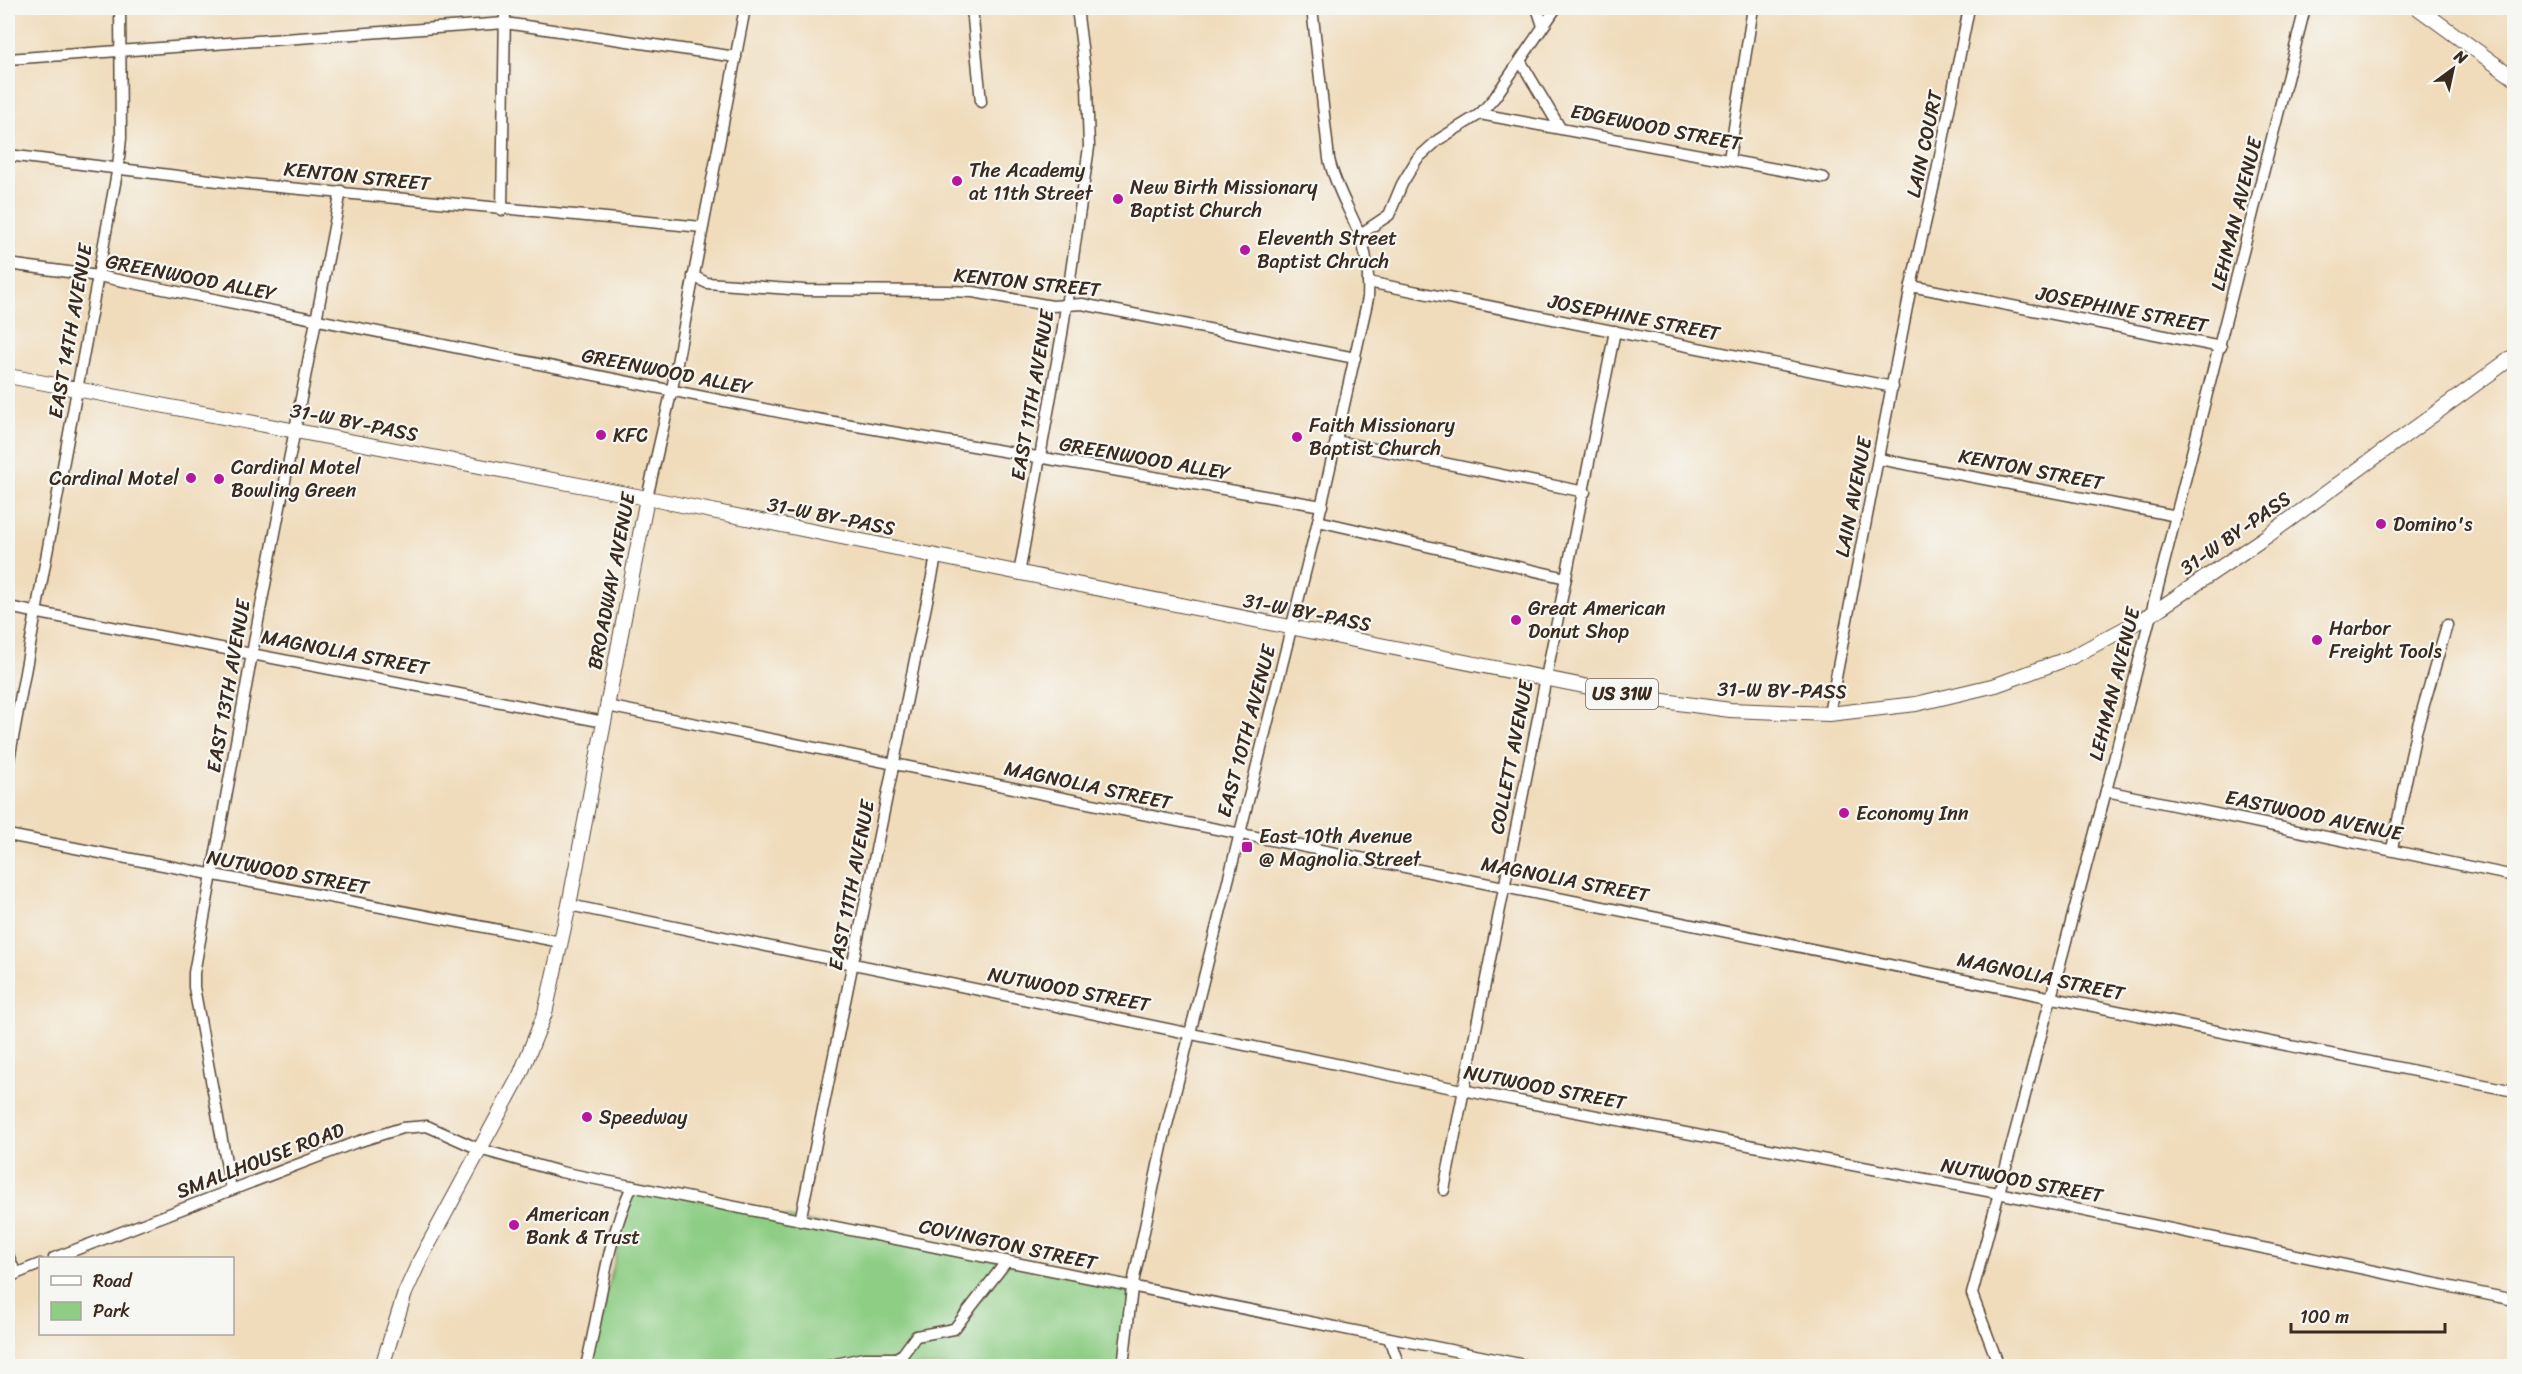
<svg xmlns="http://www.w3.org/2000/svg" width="2522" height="1374" font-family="Sriracha,sans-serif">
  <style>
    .green { fill: #8dcd84; stroke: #647c51; stroke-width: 1.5 }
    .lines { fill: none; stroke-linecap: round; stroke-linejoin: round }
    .minor-casing { stroke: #564536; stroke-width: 13 }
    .major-casing { stroke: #564536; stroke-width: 16 }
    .minor { stroke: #fff; stroke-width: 10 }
    .major { stroke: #fff; stroke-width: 14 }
    .poi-dot { fill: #b5179e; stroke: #f6f6f2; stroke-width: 2 }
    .labels { text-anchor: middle; stroke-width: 4.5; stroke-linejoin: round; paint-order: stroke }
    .shield { fill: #f6f6f2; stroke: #73675e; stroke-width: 1.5 }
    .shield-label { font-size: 18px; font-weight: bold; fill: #3b2a1e }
    .street-label { font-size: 20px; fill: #3b2a1e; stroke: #f6f6f2 }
    .poi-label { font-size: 20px; fill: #3b2a1e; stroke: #f6f6f2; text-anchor: start }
  </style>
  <rect width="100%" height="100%" fill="#f6f6f2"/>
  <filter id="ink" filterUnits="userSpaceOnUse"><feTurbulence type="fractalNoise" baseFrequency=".0167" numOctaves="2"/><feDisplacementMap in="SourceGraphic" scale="12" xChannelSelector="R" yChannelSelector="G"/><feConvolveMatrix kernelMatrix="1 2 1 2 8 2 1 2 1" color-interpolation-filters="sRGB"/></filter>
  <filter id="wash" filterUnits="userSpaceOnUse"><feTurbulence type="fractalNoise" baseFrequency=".008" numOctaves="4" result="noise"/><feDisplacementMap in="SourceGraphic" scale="24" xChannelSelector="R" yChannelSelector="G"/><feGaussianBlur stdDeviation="1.35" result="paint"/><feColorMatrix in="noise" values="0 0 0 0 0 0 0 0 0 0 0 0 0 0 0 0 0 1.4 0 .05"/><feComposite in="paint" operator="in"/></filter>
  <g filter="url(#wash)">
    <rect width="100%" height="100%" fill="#f0dcbb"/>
    <polygon class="green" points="632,1186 1132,1288 1124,1366 590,1366"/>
  </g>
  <g filter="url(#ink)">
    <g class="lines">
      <g class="minor-casing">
        <g id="minor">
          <polyline points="972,8 981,102"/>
          <polyline points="1537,8 1543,26"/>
          <polyline points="8,59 505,23 736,57"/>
          <polyline points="1521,62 1559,126"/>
          <polyline points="1480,114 1824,178"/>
          <polyline points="8,155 226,182 702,227"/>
          <polyline points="1729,159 1753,8"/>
          <polyline points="502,210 505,8"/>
          <polyline points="1359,235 1389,215 1402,184 1417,159 1438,140 1480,114 1495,97 1556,8"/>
          <polyline points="8,264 98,276 799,416 1322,506"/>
          <polyline points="693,276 707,283 804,290 948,291 973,292 1052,306 1082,304 1355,358"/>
          <polyline points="1368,282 1893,387"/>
          <polyline points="1911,286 2221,347"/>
          <polyline points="1336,441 1585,492"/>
          <polyline points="1879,459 2177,516"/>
          <polyline points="647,498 672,389 745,8"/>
          <polyline points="1318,521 1566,578"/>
          <polyline points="1019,574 1062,334 1089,147 1087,87 1077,8"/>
          <polyline points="8,607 604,722"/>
          <polyline points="607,706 2514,1091"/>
          <polyline points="1829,714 1911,286 1937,171 1969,8"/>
          <polyline points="8,765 118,167 121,138 120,8"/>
          <polyline points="2106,791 2514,876"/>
          <polyline points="8,835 561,942"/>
          <polyline points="2392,849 2416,732 2447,625"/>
          <polyline points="569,905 1462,1090 1998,1193 2514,1300"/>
          <polyline points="231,1189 194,987 194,973 258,621 341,191"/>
          <polyline points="1444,1190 1615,331"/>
          <polyline points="800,1221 936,557"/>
          <polyline points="8,1255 16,1274"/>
          <polyline points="54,1258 354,1143 402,1128 427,1126 479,1149 561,1172 1530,1366"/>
          <polyline points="8,1277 40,1264"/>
          <polyline points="1389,1338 1399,1366"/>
          <path d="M586,1366c15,-61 19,-121 46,-180"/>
          <polyline points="827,1366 863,1358 896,1358 903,1354 916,1336 954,1329 1006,1262"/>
          <path d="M1123,1366l9,-78 32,-151 154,-616 50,-223c1,-21 -1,-45 -9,-65 -10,-25 -24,-47 -30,-74l-17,-151"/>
          <polyline points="1999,1366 1972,1294 2106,791 2305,8"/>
        </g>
      </g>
      <g class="major-casing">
        <g id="major">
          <polyline points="2418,8 2514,78"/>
          <polyline points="8,376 647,498 1649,699 1730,710 1829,714 1916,704 1996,685 2072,657 2150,615 2267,536 2514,356"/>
          <polyline points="382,1366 405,1293 420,1260 520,1075 545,1013 569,905 647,498"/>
        </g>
      </g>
      <use href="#minor" class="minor"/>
      <use href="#major" class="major"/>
    </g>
  </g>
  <g class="poi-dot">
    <circle cx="957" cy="181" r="6"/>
    <circle cx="1118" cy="199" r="6"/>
    <circle cx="1245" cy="250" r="6"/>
    <circle cx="601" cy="435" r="6"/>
    <circle cx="1297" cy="437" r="6"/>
    <circle cx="191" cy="478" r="6"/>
    <circle cx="219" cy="479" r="6"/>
    <circle cx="2381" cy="524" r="6"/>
    <circle cx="1516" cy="620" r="6"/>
    <circle cx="2317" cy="640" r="6"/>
    <circle cx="1844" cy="813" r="6"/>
    <rect x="1241" y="841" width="12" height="12" rx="3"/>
    <circle cx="587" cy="1117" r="6"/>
    <circle cx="514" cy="1225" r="6"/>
  </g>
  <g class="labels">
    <rect class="shield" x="1586" y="679" width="72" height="30" rx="4.5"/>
    <g class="shield-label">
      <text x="1622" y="700">US 31W</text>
    </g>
    <g class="street-label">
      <text transform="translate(1656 127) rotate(11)" y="7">EDGEWOOD STREET</text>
      <text transform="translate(1924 144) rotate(-78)" y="7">LAIN COURT</text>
      <text transform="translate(357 176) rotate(6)" y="7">KENTON STREET</text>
      <text transform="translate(2236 214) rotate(-76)" y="7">LEHMAN AVENUE</text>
      <text transform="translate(191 277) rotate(11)" y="7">GREENWOOD ALLEY</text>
      <text transform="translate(1027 282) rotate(6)" y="7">KENTON STREET</text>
      <text transform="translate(2122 309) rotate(11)" y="7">JOSEPHINE STREET</text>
      <text transform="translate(1634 317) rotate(11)" y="7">JOSEPHINE STREET</text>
      <text transform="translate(70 331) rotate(-80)" y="7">EAST 14TH AVENUE</text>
      <text transform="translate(667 371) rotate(11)" y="7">GREENWOOD ALLEY</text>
      <text transform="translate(1032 395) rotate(-80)" y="7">EAST 11TH AVENUE</text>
      <text transform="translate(354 422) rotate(11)" y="7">31-W BY-PASS</text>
      <text transform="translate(1145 458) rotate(10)" y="7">GREENWOOD ALLEY</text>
      <text transform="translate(2031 469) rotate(11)" y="7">KENTON STREET</text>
      <text transform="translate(1853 497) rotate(-79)" y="7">LAIN AVENUE</text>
      <text transform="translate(831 516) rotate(11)" y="7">31-W BY-PASS</text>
      <text transform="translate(2235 533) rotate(-35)" y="7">31-W BY-PASS</text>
      <text transform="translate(611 581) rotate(-79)" y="7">BROADWAY AVENUE</text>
      <text transform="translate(1307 612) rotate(11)" y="7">31-W BY-PASS</text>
      <text transform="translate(345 652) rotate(11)" y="7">MAGNOLIA STREET</text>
      <text transform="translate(2114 684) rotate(-76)" y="7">LEHMAN AVENUE</text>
      <text transform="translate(228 686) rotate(-80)" y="7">EAST 13TH AVENUE</text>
      <text transform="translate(1782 690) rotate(1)" y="7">31-W BY-PASS</text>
      <text transform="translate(1246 731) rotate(-75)" y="7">EAST 10TH AVENUE</text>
      <text transform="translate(1511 757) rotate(-79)" y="7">COLLETT AVENUE</text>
      <text transform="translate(1088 785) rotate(12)" y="7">MAGNOLIA STREET</text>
      <text transform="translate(2314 815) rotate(12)" y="7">EASTWOOD AVENUE</text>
      <text transform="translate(288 872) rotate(11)" y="7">NUTWOOD STREET</text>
      <text transform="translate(1565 879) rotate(11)" y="7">MAGNOLIA STREET</text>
      <text transform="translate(851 885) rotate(-79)" y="7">EAST 11TH AVENUE</text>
      <text transform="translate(2041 976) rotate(12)" y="7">MAGNOLIA STREET</text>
      <text transform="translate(1069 989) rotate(11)" y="7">NUTWOOD STREET</text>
      <text transform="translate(1545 1087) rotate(11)" y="7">NUTWOOD STREET</text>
      <text transform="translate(260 1160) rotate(-21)" y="7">SMALLHOUSE ROAD</text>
      <text transform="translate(2022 1180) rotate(11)" y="7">NUTWOOD STREET</text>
      <text transform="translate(1008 1244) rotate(12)" y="7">COVINGTON STREET</text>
    </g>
    <g class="poi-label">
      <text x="969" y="177">The Academy<tspan x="969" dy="23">at 11th Street</tspan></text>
      <text x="1130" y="194">New Birth Missionary<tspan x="1130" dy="23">Baptist Church</tspan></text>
      <text x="1257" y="245">Eleventh Street<tspan x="1257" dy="23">Baptist Chruch</tspan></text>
      <text x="1309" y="432">Faith Missionary<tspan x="1309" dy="23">Baptist Church</tspan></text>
      <text x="613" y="442">KFC</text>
      <text x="231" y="474">Cardinal Motel<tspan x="231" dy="23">Bowling Green</tspan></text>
      <text x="179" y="485" text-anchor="end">Cardinal Motel</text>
      <text x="2393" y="531">Domino's</text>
      <text x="1528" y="615">Great American<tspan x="1528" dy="23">Donut Shop</tspan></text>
      <text x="2329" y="635">Harbor<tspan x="2329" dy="23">Freight Tools</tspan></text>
      <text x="1856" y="820">Economy Inn</text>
      <text x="1259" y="843">East 10th Avenue<tspan x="1259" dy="23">@ Magnolia Street</tspan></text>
      <text x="599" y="1124">Speedway</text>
      <text x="526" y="1221">American<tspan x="526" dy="23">Bank &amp; Trust</tspan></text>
    </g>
  </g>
  <rect width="2522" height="1374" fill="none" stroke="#f6f6f2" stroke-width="30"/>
  <rect x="39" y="1257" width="195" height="78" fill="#f6f6f2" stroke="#aba49d" stroke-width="1.5"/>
  <rect x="51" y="1276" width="30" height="9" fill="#ffffff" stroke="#aba49d" stroke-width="1.5"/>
  <text x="93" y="1287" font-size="18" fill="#3b2a1e">Road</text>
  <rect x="51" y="1302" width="30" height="18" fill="#8dcd84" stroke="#aba49d" stroke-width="1.5"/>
  <text x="93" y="1317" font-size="18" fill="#3b2a1e">Park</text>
  <g transform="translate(2453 69) rotate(33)" stroke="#f6f6f2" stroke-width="4.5" paint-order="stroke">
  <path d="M0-4.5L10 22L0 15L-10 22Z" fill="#3b2a1e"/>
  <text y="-9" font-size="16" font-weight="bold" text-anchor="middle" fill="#3b2a1e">N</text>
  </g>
  <path d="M2291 1323v9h154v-9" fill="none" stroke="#3b2a1e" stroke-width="3"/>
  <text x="2300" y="1323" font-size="18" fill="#3b2a1e" stroke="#f6f6f2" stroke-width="4.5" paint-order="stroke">100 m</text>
</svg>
